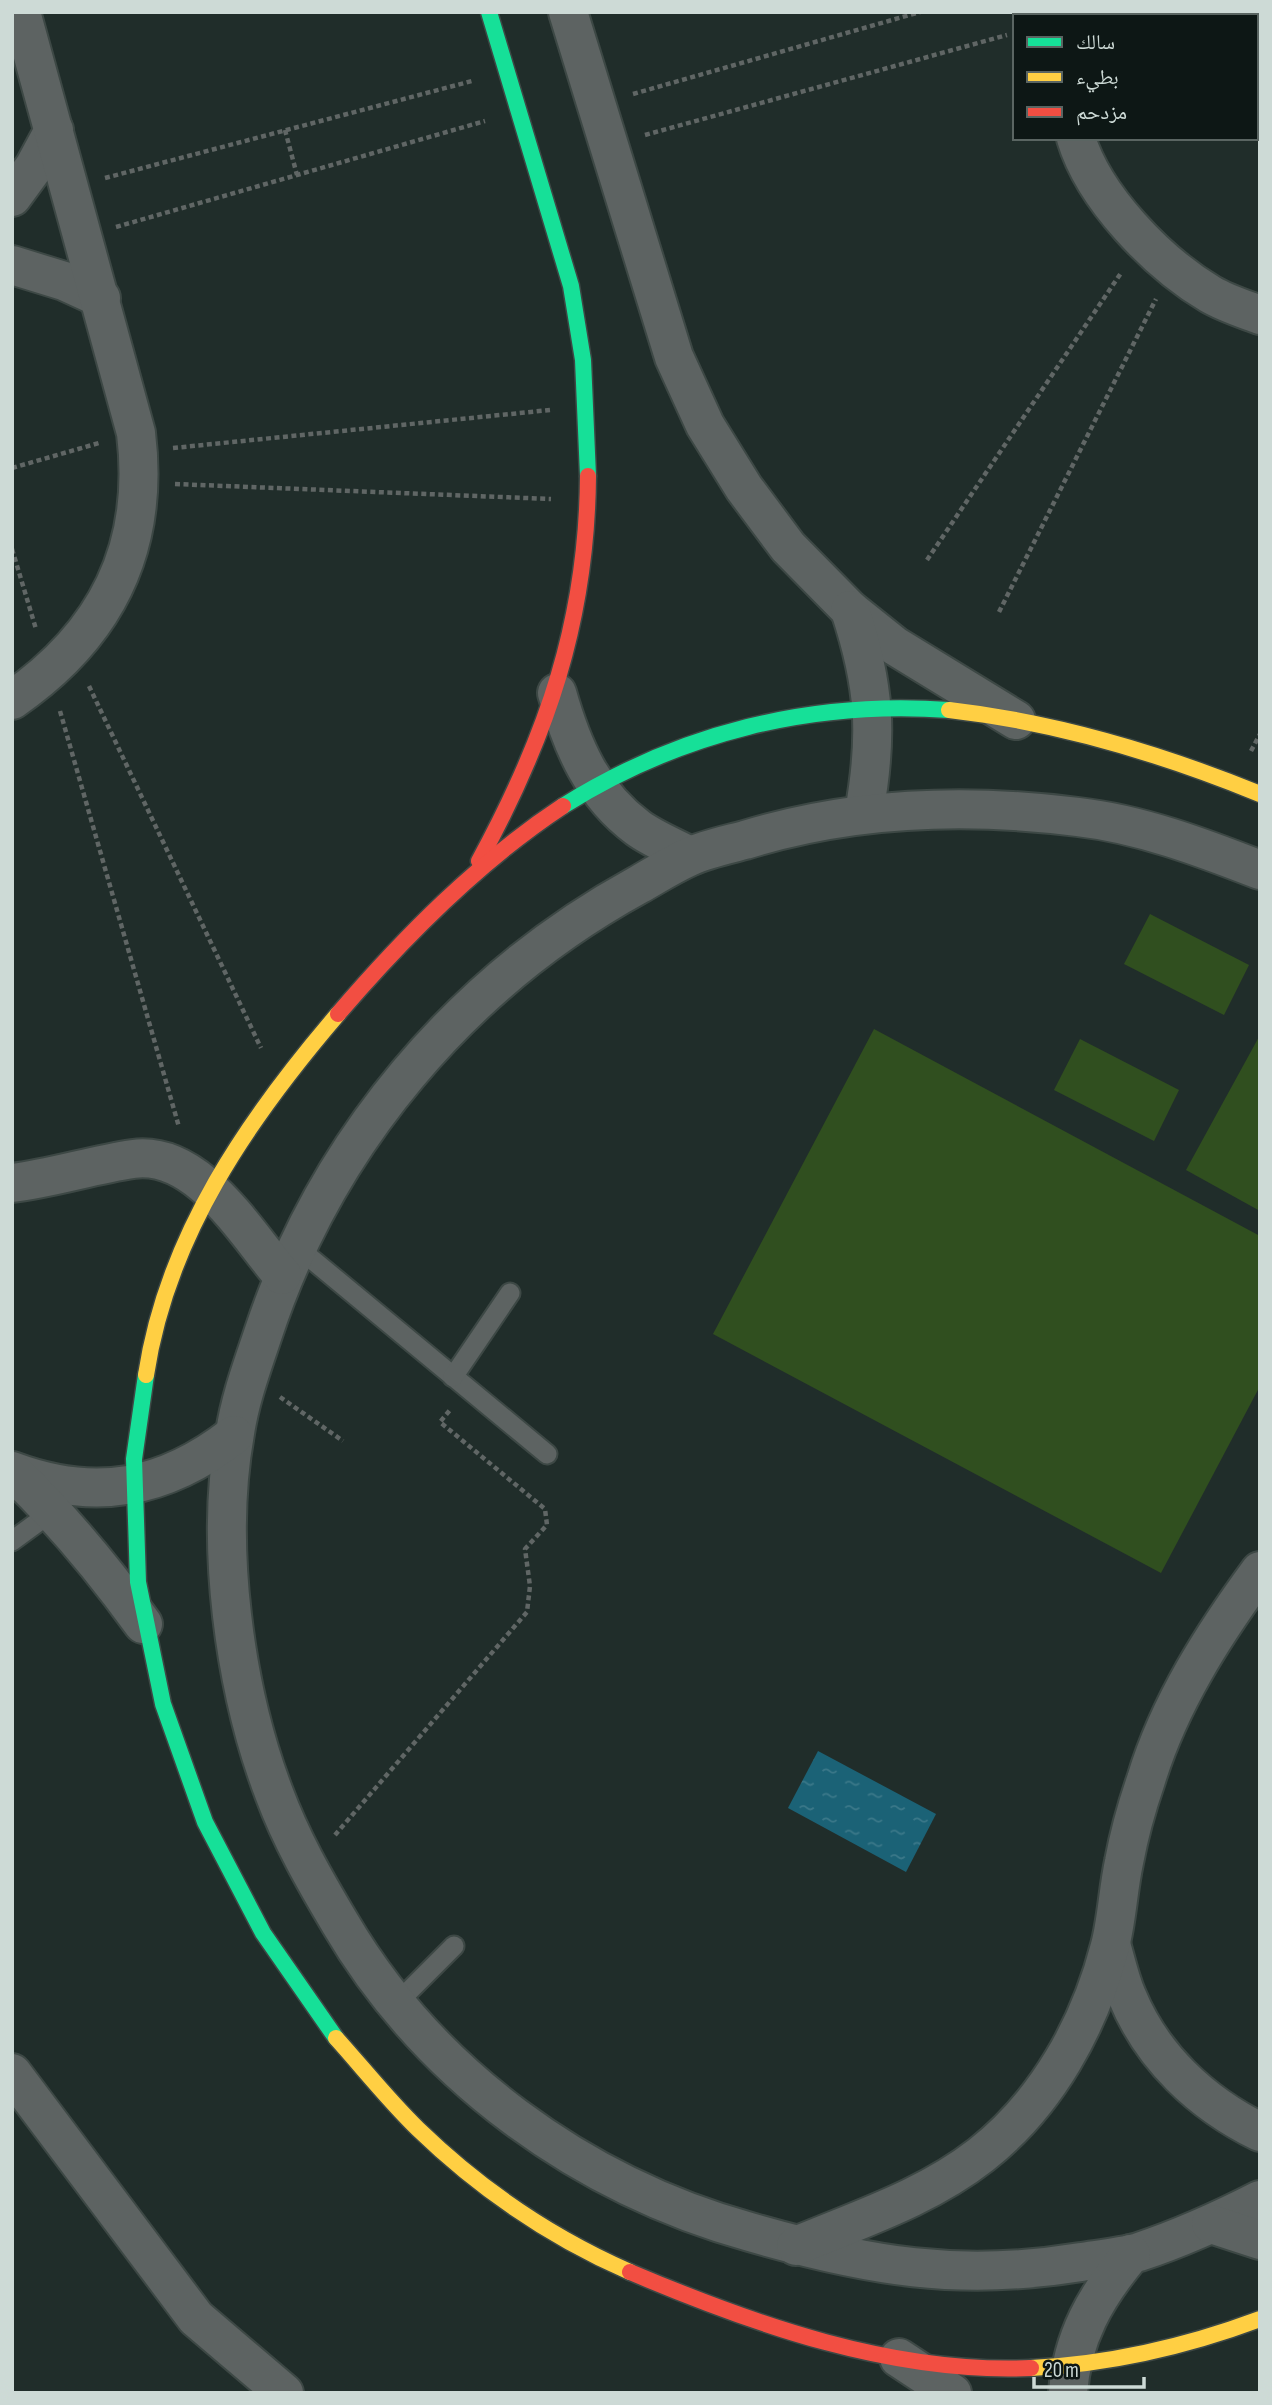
<svg xmlns="http://www.w3.org/2000/svg" width="1272" height="2405" font-family="'Sofia Sans Condensed','Noto Naskh Arabic',sans-serif">
  <style>
    .pitch { fill: #304f1f }
    .water { fill: url(#water-ripples) }
    .lines { fill: none; stroke-linecap: round; stroke-linejoin: round }
    .lane-casing { stroke: #3d4845; stroke-width: 23 }
    .street-casing { stroke: #3d4845; stroke-width: 42 }
    .fast-casing { stroke: #3d4845; stroke-width: 19 }
    .slow-casing { stroke: #3d4845; stroke-width: 19 }
    .jam-casing { stroke: #3d4845; stroke-width: 19 }
    .path { stroke: #606665; stroke-width: 4.5; stroke-dasharray: 5 3.5; stroke-linecap: butt }
    .lane { stroke: #5d6362; stroke-width: 19 }
    .street { stroke: #5d6362; stroke-width: 38 }
    .fast { stroke: #16e098; stroke-width: 16 }
    .slow { stroke: #ffcf43; stroke-width: 16 }
    .jam { stroke: #f24e42; stroke-width: 16 }
  </style>
  <defs>
    <pattern id="water-ripples" width="26" height="14" patternUnits="userSpaceOnUse" patternTransform="scale(1.75)"><rect width="26" height="14" fill="#1b6276"/><path d="M2 4q2-2 4 0t4 0M15 11q2-2 4 0t4 0" fill="none" stroke="#3b7889"/></pattern>
  </defs>
  <rect width="100%" height="100%" fill="#202d2a"/>
  <g class="pitch">
    <polygon points="1150,914 1249,965 1224,1015 1124,964"/>
    <polygon points="874,1029 1260,1236 1260,1386 1161,1573 713,1334"/>
    <polygon points="1260,1035 1260,1211 1186,1170"/>
    <polygon points="1080,1039 1179,1090 1154,1141 1054,1090"/>
  </g>
  <polygon class="water" points="818,1751 936,1814 906,1872 788,1808"/>
  <g class="lines">
    <g class="lane-casing">
      <g id="lane">
        <polyline points="297,1247 547,1454"/>
        <polyline points="453,1377 510,1293"/>
        <polyline points="12,1541 53,1511"/>
        <polyline points="395,2005 454,1946"/>
      </g>
    </g>
    <g class="street-casing">
      <g id="street">
        <polyline points="568,12 674,357 705,425 744,488 788,547 850,610 895,646 1016,720"/>
        <polyline points="1039,12 1040,16"/>
        <path d="M1076,138c18,60 82,125 134,156 15,9 34,15 50,21"/>
        <polyline points="12,197 34,167 54,130"/>
        <polyline points="12,265 64,281 101,298"/>
        <path d="M850,610c25,76 28,125 14,203"/>
        <path d="M557,693c15,53 35,101 81,135 15,11 35,19 52,28"/>
        <path d="M12,700c94,-65 138,-152 124,-267l-115,-421"/>
        <path d="M1260,870c-59,-23 -120,-46 -182,-53 -111,-14 -226,-10 -333,23 -19,5 -39,9 -56,17 -18,8 -35,19 -51,28 -177,97 -312,258 -375,449 -11,33 -23,65 -28,99 -20,111 -1,255 39,360 17,46 41,88 66,130 89,152 241,262 410,309 118,34 209,50 331,30 20,-3 40,-5 58,-10 42,-14 82,-32 121,-52"/>
        <path d="M12,1183c41,-5 80,-18 121,-24 65,-9 112,73 149,116"/>
        <path d="M12,1471c83,31 153,18 222,-36"/>
        <path d="M14,1473c49,47 90,97 129,151"/>
        <path d="M1111,1944c5,17 9,36 16,52 25,61 74,107 133,136"/>
        <polyline points="12,2073 196,2318 284,2393"/>
        <polyline points="1211,2224 1260,2240"/>
        <path d="M796,2246c64,-27 130,-48 185,-91 66,-52 109,-130 129,-209 7,-27 8,-56 14,-84 5,-27 13,-56 22,-82 23,-76 67,-145 114,-209"/>
        <polyline points="899,2358 952,2393"/>
        <path d="M1068,2393c4,-56 28,-97 63,-139"/>
      </g>
    </g>
    <g class="fast-casing">
      <g id="fast">
        <polyline points="489,12 571,286 583,360 588,476"/>
        <path d="M563,806c116,-73 249,-106 386,-96"/>
        <polyline points="146,1375 134,1459 138,1582 163,1704 205,1822 263,1933 336,2038"/>
      </g>
    </g>
    <g class="slow-casing">
      <g id="slow">
        <path d="M949,710c106,12 213,44 311,84"/>
        <path d="M146,1375c21,-139 102,-256 192,-361"/>
        <path d="M336,2038c27,30 53,63 82,91 63,61 132,108 212,143"/>
        <path d="M1031,2368c81,-4 154,-21 229,-49"/>
      </g>
    </g>
    <g class="jam-casing">
      <g id="jam">
        <path d="M479,861c68,-125 108,-241 109,-385"/>
        <path d="M338,1014c66,-77 140,-152 225,-208"/>
        <path d="M630,2272c125,53 263,102 401,96"/>
      </g>
    </g>
    <g class="path">
      <polyline points="1142,16 1149,12"/>
      <polyline points="1256,33 1260,31"/>
      <polyline points="633,94 920,12"/>
      <polyline points="285,130 297,175"/>
      <polyline points="645,135 1007,35"/>
      <polyline points="105,178 472,81"/>
      <polyline points="116,227 485,121"/>
      <polyline points="173,448 550,410"/>
      <polyline points="12,468 99,443"/>
      <polyline points="175,484 551,499"/>
      <polyline points="12,549 36,629"/>
      <polyline points="927,560 1121,273"/>
      <polyline points="999,612 1156,299"/>
      <polyline points="89,686 261,1048"/>
      <polyline points="60,711 179,1127"/>
      <polyline points="1251,751 1260,734"/>
      <polyline points="280,1397 343,1441"/>
      <polyline points="335,1835 527,1612 530,1586 525,1549 547,1525 545,1509 440,1422 450,1410"/>
    </g>
    <use href="#lane" class="lane"/>
    <use href="#street" class="street"/>
    <use href="#fast" class="fast"/>
    <use href="#slow" class="slow"/>
    <use href="#jam" class="jam"/>
  </g>
  <rect width="1272" height="2405" fill="none" stroke="#cddad6" stroke-width="28"/>
  <rect x="1013" y="14" width="245" height="126" fill="#0d1715" stroke="#5a6562" stroke-width="2"/>
  <rect x="1027" y="37" width="35" height="10" fill="#16e098" stroke="#5a6562" stroke-width="2"/>
  <text x="1076" y="49" font-size="21" fill="#cddad6">سالك</text>
  <rect x="1027" y="72" width="35" height="10" fill="#ffcf43" stroke="#5a6562" stroke-width="2"/>
  <text x="1076" y="84" font-size="21" fill="#cddad6">بطيء</text>
  <rect x="1027" y="107" width="35" height="10" fill="#f24e42" stroke="#5a6562" stroke-width="2"/>
  <text x="1076" y="119" font-size="21" fill="#cddad6">مزدحم</text>
  <path d="M1034 2377v10h110v-10" fill="none" stroke="#cddad6" stroke-width="3.5"/>
  <text x="1044" y="2377" font-size="21" fill="#cddad6" stroke="#0d1715" stroke-width="5" paint-order="stroke">20 m</text>
</svg>
